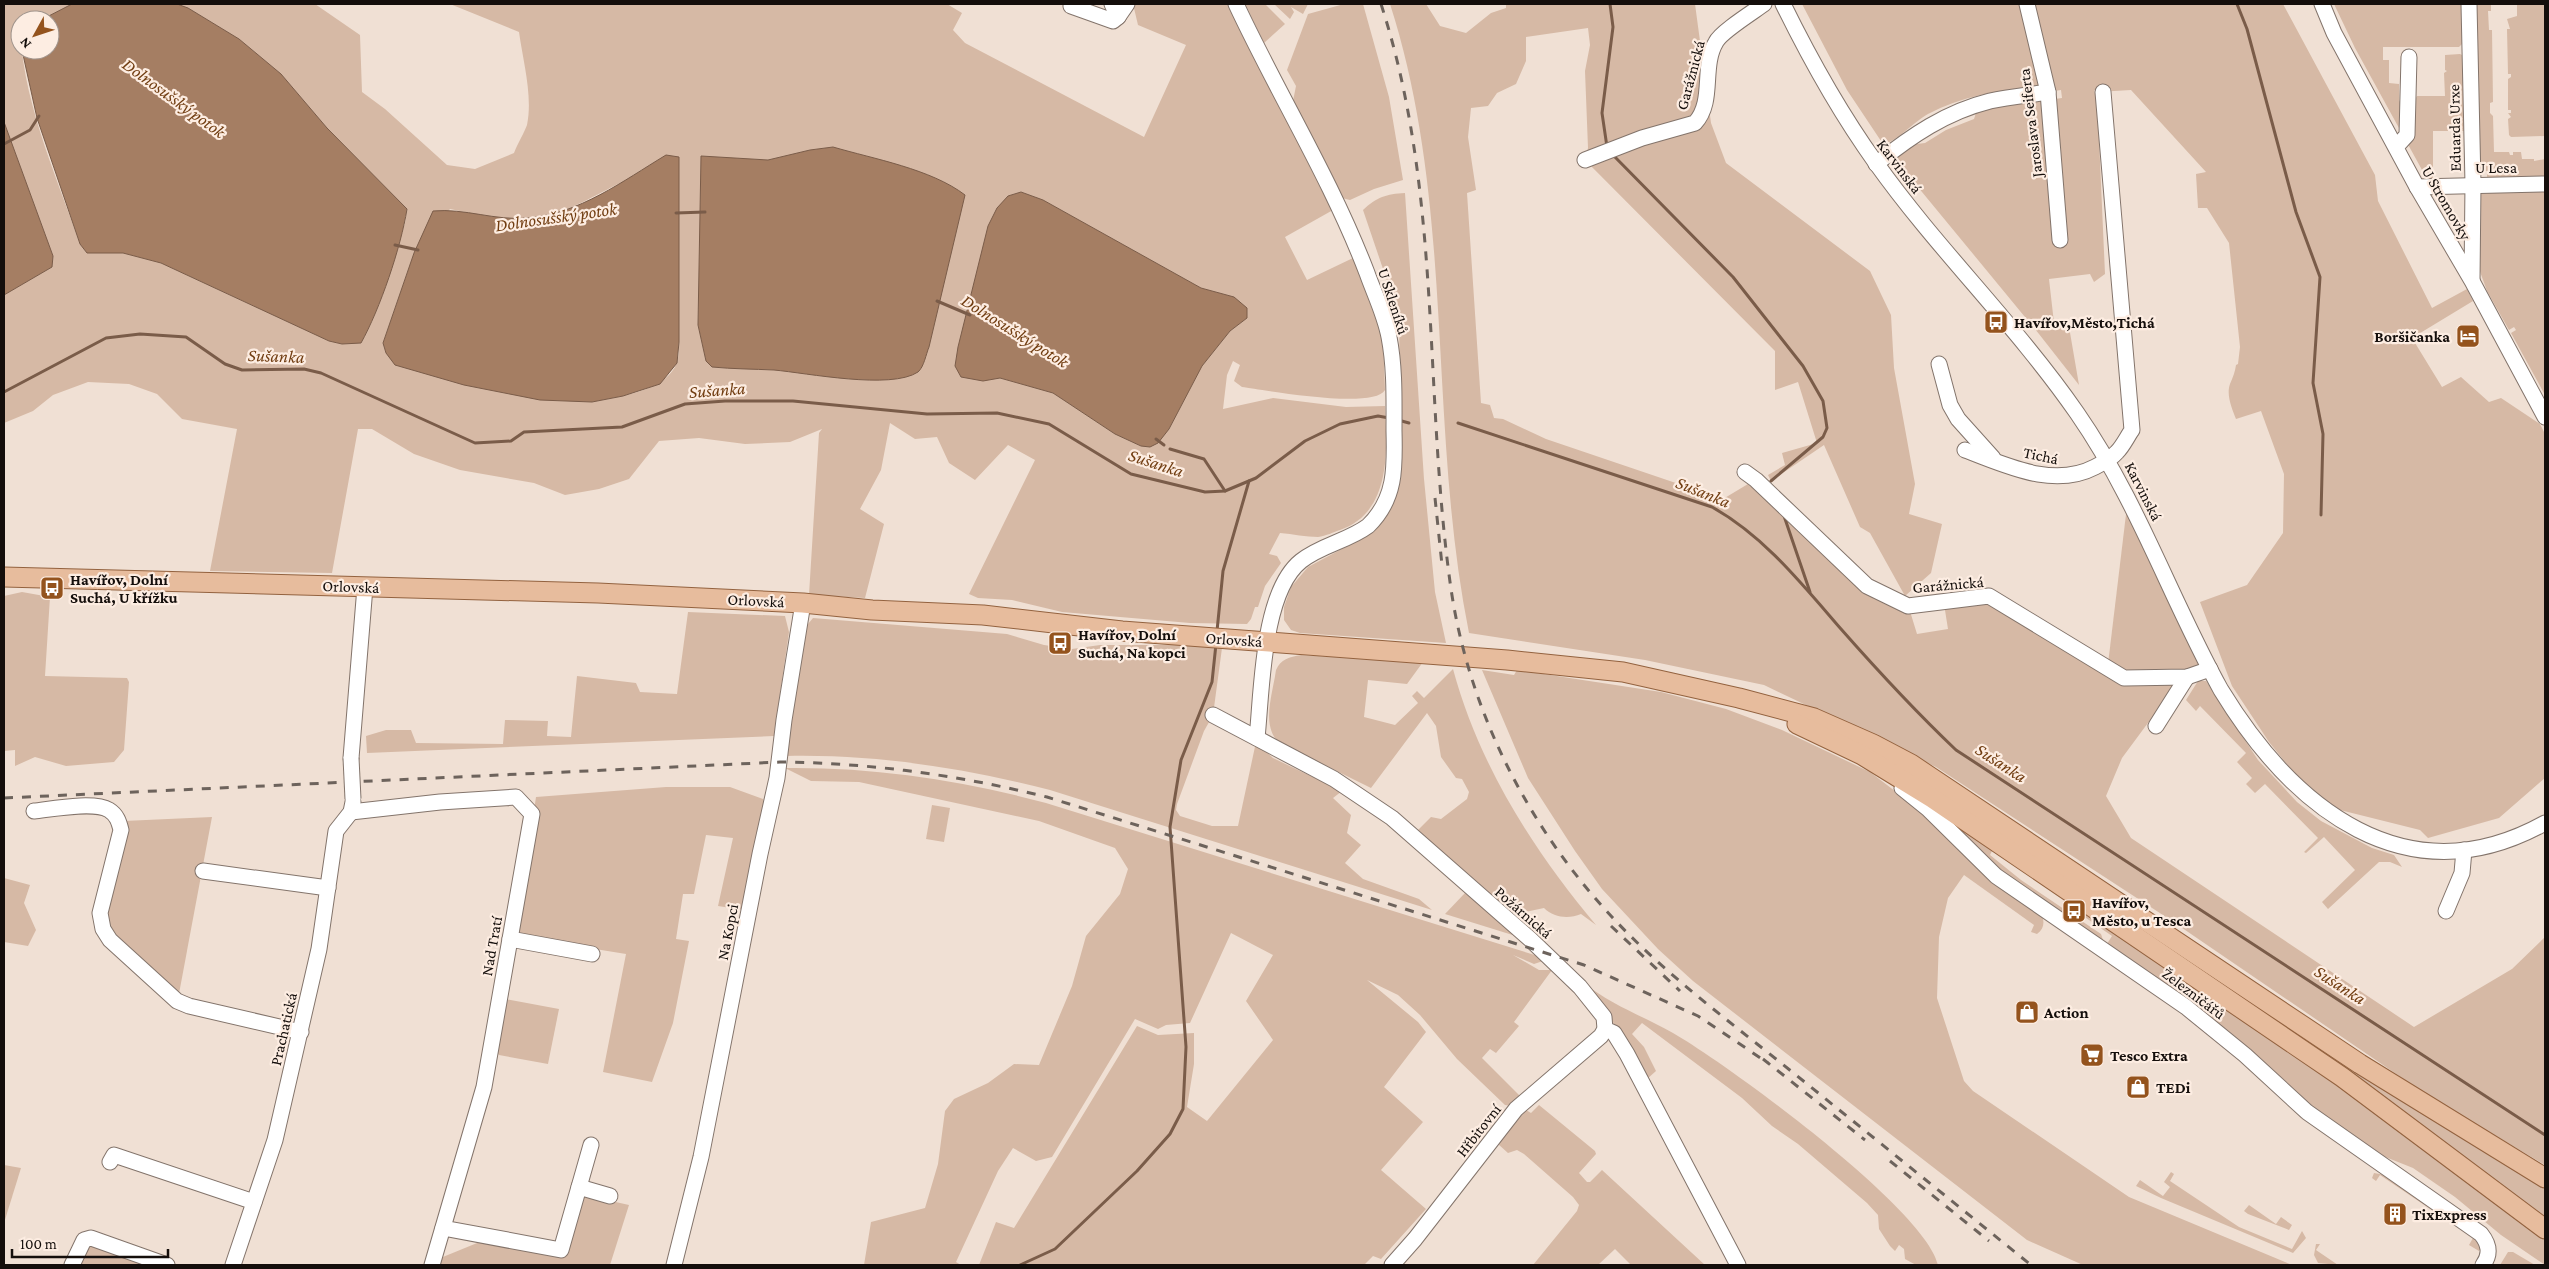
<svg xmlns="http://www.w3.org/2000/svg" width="2549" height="1269" font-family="'Crimson Pro',serif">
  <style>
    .green { fill: #d6b9a5; fill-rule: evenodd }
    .water { fill: #a57e63; stroke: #7a5c49 }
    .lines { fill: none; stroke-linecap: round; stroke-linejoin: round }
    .stream { stroke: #7a5c49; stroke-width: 3 }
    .minor-casing { stroke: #83746b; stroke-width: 17 }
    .major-casing { stroke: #93623f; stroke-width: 21 }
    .minor { stroke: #fff; stroke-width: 15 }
    .major { stroke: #e7bc9d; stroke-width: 19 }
    .rail { stroke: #6d635c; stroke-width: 3; stroke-dasharray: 9 9; stroke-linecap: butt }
    .minor-bridge-casing { stroke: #83746b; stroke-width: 17; stroke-linecap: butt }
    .minor-bridge { stroke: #fff; stroke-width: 15 }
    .labels { text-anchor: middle; stroke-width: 4.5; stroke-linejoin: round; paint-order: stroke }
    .street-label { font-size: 16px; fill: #140e0b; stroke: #fdede2 }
    .poi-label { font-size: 16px; font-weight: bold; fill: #140e0b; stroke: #fdede2; text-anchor: start }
    .water-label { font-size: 18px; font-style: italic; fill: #713d11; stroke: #fdede2 }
  </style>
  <rect width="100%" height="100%" fill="#f0e0d4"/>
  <g class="green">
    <path d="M4,4h68l-31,16h-21c0,75 35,152 60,224l7,9h36l38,10 168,78 13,3 38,-44 25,-77 2,-14 -80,-81 -46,-54 -42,-35 -51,-31 -11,-4h138l45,31 2,57 23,17 62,56 28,4 39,-16c3,-8 11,-22 13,-28 6,-29 -4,-64 -8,-93l-69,-28h497l15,9 -9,17 12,13 179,94 42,-92 -48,-20 -5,-21h96l104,206 -48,27 22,43 46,-22 30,80 2,52c-11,20 -120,0 -143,-3l-8,-6 6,-16 -7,-4 -6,14 -4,34 50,-11 73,9 39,-1c2,44 7,106 -45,124 -6,2 -14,6 -22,7 -12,0 -25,-3 -38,-4l-11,21 8,2 4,7 -16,23 -7,21h-3l-4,12 -4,5 -57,-1 -128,-11 -50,-12 -34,-2 -9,-4 66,-134 -27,-15 -33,35 -26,-17 -12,-26 -22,2 -25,-16 -9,47 -21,39 24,15 -19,74 -56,-3 10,-162 3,-4 -32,13 -45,2 -46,-6 -40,3 -30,38 -30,10 -34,6 -31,-12 -74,-13 -46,-16 -42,-25h-14l-26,144 -122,-2 27,-142 -55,-10 -25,-25 -28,-10 -41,-2 -35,13 -20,16 -29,12v-128l48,-28 1,-11 -49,-134zM833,147l122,85 -26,115 -8,22 -29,10 -29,1 -88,-10 -63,-3 -6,-6 -8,-36 3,-168 68,3 41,-10zM679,157v185c0,6 0,14 -2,20 -9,29 -60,35 -85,40l-206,-49 -3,-10 31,-90 36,-44c25,5 50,10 76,9 32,-1 59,-17 86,-31 22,-11 45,-20 67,-30zM1021,192l22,8 158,88 33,9 13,21 -17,13 -28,35 -33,63 -28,17 -26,-12 -62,-41 -53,-15 -42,-31 9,-34 41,-117z"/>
    <polygon points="1245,4 1265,4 1285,24 1264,43"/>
    <polygon points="1274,4 1308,4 1303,14 1291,7 1294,12 1290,19"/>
    <polygon points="1344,4 1363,4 1389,97 1403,180 1374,189 1350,200 1342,198 1293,101 1296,86 1287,70 1308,14"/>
    <path d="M1390,4h36l14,22 26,7 25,-20 15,-5v-4h189l16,119 15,40 144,108 21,44 3,53 21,116 -6,30 33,10 -11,49 -26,23 -35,-63 -10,-6 -36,-82 -53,36 -3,-6 17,-10 -3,-12 35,-10 -19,-61 -23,8v-39l-190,-191 3,-12 -3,-77 5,-26 -2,-17 -62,9v24l-10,23 -19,9 -9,13 -17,2 -3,29 8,53 -9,3 14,210 9,2 4,13 9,1 43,20 177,60 25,-15 60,51 101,73 8,26 31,-5 -4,-25 38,-3 149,83 45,1 -54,73 -16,38 25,42 283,189 98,-58 33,-32v228l-115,-68 -261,-178 -233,-152 -172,-82 -119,-25 -176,-27c-42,-209 -13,-424 -79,-629z"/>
    <path d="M1802,4h223l17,70 -3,12c-39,4 -77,10 -111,28 -13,7 -33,29 -45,30l-36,-54z"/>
    <path d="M2032,4h251l92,171 3,26 54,107 35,-19 6,12 -61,37 30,49 19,-10 28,25 12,-4 39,26 5,10v344l-46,40 -71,20 -8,-8 -84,-21 -38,-31 -29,-36 -37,-56 -32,-84 47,-17 36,-52 1,-59 -23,-63 -25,8c-4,-10 -10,-24 -6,-35 3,-7 5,-12 6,-19l2,-1 2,-17 -11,-104 -22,-35h-9l-2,-34 10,-2 -75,-82 -34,2 2,-1 -5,-1 1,4h2l8,180 -11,8 -4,-8 -41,5 5,44 14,-2 11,64 -40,-51 -145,-176 15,-13 16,-2 21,-13 28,-11 3,-9 85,-12 -1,-8 -13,2z"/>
    <polygon points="2334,4 2464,4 2463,43 2459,47 2383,47 2383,60 2389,60 2389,83 2399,84 2399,100 2402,106 2412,106 2417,96 2445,96 2444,73 2447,71 2445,70 2445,55 2460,54 2464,56 2466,131 2433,131 2433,181 2427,179 2355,48"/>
    <polygon points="2474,4 2491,4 2491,11 2488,11 2489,30 2492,30 2493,102 2490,103 2490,113 2493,116 2494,152 2509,152 2510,155 2513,155 2513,152 2521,152 2522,159 2534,159 2534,161 2545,159 2545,181 2487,179 2487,171 2477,171"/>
    <polygon points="2517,4 2545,4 2545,136 2511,137 2509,135 2508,119 2511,117 2508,113 2511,113 2511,110 2508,110 2508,79 2511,77 2511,74 2508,74 2507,29 2510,29 2507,19 2517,16"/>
    <polygon points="2545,187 2545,395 2511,333 2516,330 2514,327 2509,330 2487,291 2478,266 2480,194"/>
    <path d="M1405,193l19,286 11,113 11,51 -146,-10 -9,-3 -7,-10v-13l7,-20 17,-20 45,-24 38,-36 10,-31 -2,-160 -36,-106c14,-13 23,-16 42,-17z"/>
    <polygon points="2127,506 2204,666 2188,673 2126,673 2108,664"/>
    <polygon points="22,592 50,597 45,676 127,678 129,682 124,750 114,762 66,766 35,757 15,766 15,750 4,751 4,596"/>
    <polygon points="688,612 785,616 789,632 774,736 367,753 366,736 386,730 411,730 416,743 503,744 505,720 548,721 547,736 571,737 577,676 636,683 640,692 677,694"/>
    <path d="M813,618l194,16 37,11 28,4 28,-4h93l29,3 -9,67 -9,16 -27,73 -1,6 4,6 32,10h26l18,-84 17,16 69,33 -9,7 18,17 -4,18 14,12 -16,18 18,16 56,20 13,11 -382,-120c-87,-22 -173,-36 -264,-34l17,-126z"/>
    <path d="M1301,655l122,7 -16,22 -39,-4 -4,37 31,8 23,-22 -6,-7 5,-5 7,7 29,-29c26,96 80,181 143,256l-15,-11c-12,5 -27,4 -37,-6l-28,6 -7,-1 -91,-83 13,-13 10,2 26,-20 2,-7 -7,-13 -6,-1 -15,-21 -5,-31 -9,-13 -56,75 -91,-45c-20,-16 -7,-50 -4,-73 5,-11 13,-13 25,-15z"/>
    <path d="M1482,670l32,5 3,-5 144,22 65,17 56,21 88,42 55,42 115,98c5,8 5,16 -3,22l-6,-2 3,-7 -70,-50 -16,23 -9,39 -2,61 27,83 9,10 156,106 163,68h-209l-56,-25 -334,-259 -35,-32 -56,-60 -27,-38 -47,-73z"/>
    <polygon points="2198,681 2206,681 2258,760 2297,802 2321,821 2372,848 2394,855 2402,867 2390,862 2379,862 2328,909 2322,902 2355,870 2324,837 2306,853 2304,852 2318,838 2265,784 2255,793 2246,784 2252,778 2237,762 2246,753 2200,706 2196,711 2186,700"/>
    <path d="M785,768c90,-1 175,12 261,35l495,154 2,4 -9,3 -21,-9 26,15h13l-38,52 5,4 -23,27 -6,-4 -8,9 39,39 -10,9 -6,-1 -48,-46 -37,-44 -22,-20 -31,-15 51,42 8,10 -42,55 39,35 -42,48 45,39 -45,50 -8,-3 -9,9h-385l17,-43 18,6 123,-202 21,9 36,-2v31l-7,43 20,14 66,-81 -27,-39 27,-46 -42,-22 -41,90 -24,2 -8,4 -23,-10 -83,138 -16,4 -23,-13 -15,23 -42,91 5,3h-97l7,-43 54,-14 13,-44 7,-53 9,-12 34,-16 26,-19 25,1 33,-79 14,-50 34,-42 8,-25 -13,-21 -76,-27 -180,-39 -48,-1z"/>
    <polygon points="666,787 730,787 763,799 765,805 744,910 718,906 733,838 706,835 694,894 683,894 676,939 689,941 673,1023 652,1082 603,1072 626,954 515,936 536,797"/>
    <polygon points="932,805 950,808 944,842 926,839"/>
    <polygon points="212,817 178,999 111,936 103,909 124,821"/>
    <polygon points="1953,824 1992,851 1990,855 2021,880 2101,934 2103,940 2100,943 1998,873"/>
    <polygon points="2012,837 2545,1185 2545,1221 2087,895"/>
    <polygon points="4,878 30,885 24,903 36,930 28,946 4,942"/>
    <polygon points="1465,893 1519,937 1445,914"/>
    <polygon points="2076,911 2091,918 2328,1079 2545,1238 2545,1265 2501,1235 2455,1197 2413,1168 2383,1156 2355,1136 2352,1140 2105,947 2112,936"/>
    <path d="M1584,983c27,22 59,33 89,50 54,31 253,176 265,232h-22l-11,-6 -1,-10 -5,-4 -4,6 -5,-5 -11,-17 -1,-14 -11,-12 -69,-59 -26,-18 -30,-28 -100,-75 -10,11 12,13 12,24 -9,8 -7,-9 -39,-69z"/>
    <polygon points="505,999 559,1009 548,1064 499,1055 494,1049"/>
    <polygon points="1539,1105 1595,1151 1596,1154 1579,1173 1587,1182 1590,1182 1602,1170 1705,1265 1631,1265 1615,1249 1598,1265 1533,1265 1577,1211 1579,1205 1573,1197 1524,1154 1517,1150 1508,1153 1498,1144 1526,1110 1531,1113"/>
    <polygon points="4,1165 21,1168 4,1223"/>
    <polygon points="2171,1172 2174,1174 2170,1181 2239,1227 2292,1249 2302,1231 2306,1238 2293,1253 2161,1198 2136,1186 2140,1180 2163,1196 2170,1187 2164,1182"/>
    <polygon points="2374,1173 2385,1175 2476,1236 2481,1248 2479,1251 2469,1245 2473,1238 2380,1175 2376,1181 2372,1178"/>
    <polygon points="589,1196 629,1205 610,1265 437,1265 438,1259 482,1241 563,1256 582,1197"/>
    <polygon points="2249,1205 2276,1224 2281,1217 2292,1225 2289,1230 2248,1214 2244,1211"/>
    <polygon points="88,1242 157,1265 76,1265"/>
    <polygon points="2316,1244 2320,1244 2316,1250 2338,1265 2318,1263 2314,1255"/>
    <polygon points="2508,1252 2513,1252 2535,1265 2500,1265"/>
  </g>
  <g class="water">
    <path d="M72,4h105l11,4 51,31 42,35 46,54 80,81c-6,38 -27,100 -46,134l-19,1 -13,-3 -168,-78 -38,-10h-36l-7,-9 -43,-126 -15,-68h28v-30h-9z"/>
    <polygon points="4,122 53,256 52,267 4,295"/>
    <path d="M833,147c41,12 98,22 132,48l-36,152c-3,7 -5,20 -11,25 -27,18 -111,1 -144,-2 -21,-1 -41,-1 -62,-3l-6,-6 -8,-36 3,-169 67,4 42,-10z"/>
    <path d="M666,155l13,2v185l-2,21 -17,21 -37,12 -31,6 -52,-2 -76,-15 -69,-20 -9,-12 -3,-10 31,-90 19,-42c32,-3 62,10 95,7 51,-4 95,-37 138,-63z"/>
    <polygon points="1021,192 1043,200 1201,288 1234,297 1247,308 1247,318 1230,331 1202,366 1169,429 1158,443 1150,447 1141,446 1115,434 1053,393 1000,378 983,381 961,377 955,366 958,347 988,226 997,208 1008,196"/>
  </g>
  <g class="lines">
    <g class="stream">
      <polyline points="2237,4 2247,29 2296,212 2320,277 2313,383 2323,434 2321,515"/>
      <polyline points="4,144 30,130 39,116"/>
      <polyline points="1607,147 1602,113 1613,27 1610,4"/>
      <polyline points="1612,154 1733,277 1803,366 1823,401 1827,428 1823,437 1771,481"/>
      <polyline points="676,213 705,212"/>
      <polyline points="395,245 418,250"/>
      <polyline points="937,301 970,315"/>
      <polyline points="4,392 106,338 140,334 186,337 225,364 242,370 304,369 321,373 475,443 511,441 524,432 622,427 685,404 725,401 793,401 927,414 997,413 1049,424 1131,474 1205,492 1225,491 1256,478 1305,441 1340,424 1378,416 1389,418"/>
      <polyline points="1398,420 1409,423"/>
      <path d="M1458,423l254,84c52,29 90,77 129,122 37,42 74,82 115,121l589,385"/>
      <polyline points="1156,439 1164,445"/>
      <polyline points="1170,449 1204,459 1225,491"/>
      <polyline points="1783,513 1810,592"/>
      <polyline points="1217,631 1223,571 1249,481"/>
      <polyline points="1020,1265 1055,1249 1137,1171 1170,1134 1183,1109 1186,1047 1170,827 1181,760 1212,682 1216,644"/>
    </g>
    <g class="minor-casing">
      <g id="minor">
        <path d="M1236,4c42,90 95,175 131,269 7,20 18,42 22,64 6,31 5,63 5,94 1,36 2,68 -26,95 -20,15 -47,19 -67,35 -39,31 -39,130 -44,177"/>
        <path d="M1783,4c27,55 57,109 93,159 62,87 140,162 201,250 61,88 93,185 144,277 72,118 185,210 324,133"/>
        <polyline points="2027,4 2048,92 2060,240"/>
        <polyline points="2322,4 2334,33 2417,187 2472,281 2545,417"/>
        <polyline points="2469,4 2473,184 2472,280"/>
        <polyline points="1071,6 1113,21 1118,17 1112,4"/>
        <polyline points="1118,17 1127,4"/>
        <polyline points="2396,147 2407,135 2409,57"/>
        <path d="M1585,160l57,-22 53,-15c20,-22 6,-56 21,-81 5,-10 37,-30 48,-38"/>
        <path d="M1876,164c35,-28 70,-52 114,-63 19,-4 39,-6 58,-9"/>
        <polyline points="2417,187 2545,184"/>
        <polyline points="1939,364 1950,405 1958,419 1993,458"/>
        <path d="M1965,450c41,15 88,39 130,17 8,-4 16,-8 22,-15 6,-6 10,-15 15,-22l-29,-338"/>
        <polyline points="1745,472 1756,480 1867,586 1908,606 1989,596 2124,678 2187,677 2210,669"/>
        <polyline points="1213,715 1334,779 1392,818 1530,939 1580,987 1604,1017 1605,1029 1601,1036 1516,1109 1415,1239 1392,1265"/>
        <polyline points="2156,726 2187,677"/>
        <polyline points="351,758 365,587"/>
        <path d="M1902,788l26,21 68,67 190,131 59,48 62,57 174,122c8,10 10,20 2,31"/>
        <path d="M34,811c18,-2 60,-10 75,-1 8,5 10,12 12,20l-21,83 3,16 7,11 67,61 12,5 112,26"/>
        <polyline points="351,812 440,802 516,797 532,814 484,1087 432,1265"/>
        <polyline points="203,871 328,888"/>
        <polyline points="2446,911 2462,873 2464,850"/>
        <polyline points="510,939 592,954"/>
        <polyline points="1605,1029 1614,1033 1627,1054 1738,1265"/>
        <polyline points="110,1162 114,1155 254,1202"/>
        <polyline points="579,1187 610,1196"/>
        <polyline points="443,1228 561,1250 591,1145"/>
        <polyline points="72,1265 84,1240 91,1238 167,1265"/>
        <polyline points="233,1265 275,1140 319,949 336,831 351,812 353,802"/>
        <polyline points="674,1265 701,1157 760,854 777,778 784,720 803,603"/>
      </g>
    </g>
    <g class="major-casing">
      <g id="major">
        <polyline points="4,577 598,593 803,603 872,610 983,615 1122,631 1507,660 1623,672 1739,698 1814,718 1873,744 1911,764 2360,1064 2545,1178"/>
        <polyline points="1797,724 1862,755 1932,798 2342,1077 2545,1229"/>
      </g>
    </g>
    <use href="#minor" class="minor"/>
    <use href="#major" class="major"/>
    <g class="rail">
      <path d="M1381,4c62,191 42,389 70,585 18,122 77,238 161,328 55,59 121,107 184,158 78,63 157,127 235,190"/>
      <polyline points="1435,498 1442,565"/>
      <path d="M4,798l776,-36c91,1 178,13 267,35l537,168 114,51 70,47"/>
      <polyline points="1611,926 1680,991"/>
      <polyline points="1763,1059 1865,1140"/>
      <polyline points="1890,1161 1989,1241"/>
    </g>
    <g class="minor-bridge-casing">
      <polyline id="minor-bridge" points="351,758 353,799"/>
    </g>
    <use href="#minor-bridge" class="minor-bridge"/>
  </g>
  <defs>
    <g id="bus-square" transform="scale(1.25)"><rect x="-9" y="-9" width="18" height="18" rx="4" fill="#94531d" stroke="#fdede2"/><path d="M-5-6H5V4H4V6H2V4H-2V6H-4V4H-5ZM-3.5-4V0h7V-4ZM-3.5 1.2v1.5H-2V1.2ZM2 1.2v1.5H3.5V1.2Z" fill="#fff"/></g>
    <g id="hotel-square" transform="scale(1.25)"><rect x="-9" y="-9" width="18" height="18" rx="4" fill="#94531d" stroke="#fdede2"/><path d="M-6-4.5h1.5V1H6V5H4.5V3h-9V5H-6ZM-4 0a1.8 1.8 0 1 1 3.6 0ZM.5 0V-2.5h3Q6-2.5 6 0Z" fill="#fff"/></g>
    <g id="shop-square" transform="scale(1.25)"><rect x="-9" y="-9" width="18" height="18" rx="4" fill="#94531d" stroke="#fdede2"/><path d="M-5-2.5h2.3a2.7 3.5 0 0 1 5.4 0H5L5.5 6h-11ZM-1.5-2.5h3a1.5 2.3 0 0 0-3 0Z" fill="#fff"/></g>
    <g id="supermarket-square" transform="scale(1.25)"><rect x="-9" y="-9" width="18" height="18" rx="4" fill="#94531d" stroke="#fdede2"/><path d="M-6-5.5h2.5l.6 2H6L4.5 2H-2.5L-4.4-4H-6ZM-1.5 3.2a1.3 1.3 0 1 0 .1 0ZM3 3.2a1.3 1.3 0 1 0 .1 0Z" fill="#fff"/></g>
    <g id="building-square" transform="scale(1.25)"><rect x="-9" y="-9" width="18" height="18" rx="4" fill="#94531d" stroke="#fdede2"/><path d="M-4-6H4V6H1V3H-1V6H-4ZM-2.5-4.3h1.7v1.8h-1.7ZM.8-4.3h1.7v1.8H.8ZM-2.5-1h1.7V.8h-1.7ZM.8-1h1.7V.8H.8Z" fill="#fff"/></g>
  </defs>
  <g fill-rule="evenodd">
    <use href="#bus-square" x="1996" y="322"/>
    <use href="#hotel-square" x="2468" y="336"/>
    <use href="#bus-square" x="52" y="588"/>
    <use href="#bus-square" x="1060" y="643"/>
    <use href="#bus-square" x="2074" y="911"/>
    <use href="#shop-square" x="2027" y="1012"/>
    <use href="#supermarket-square" x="2092" y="1055"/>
    <use href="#shop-square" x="2138" y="1087"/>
    <use href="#building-square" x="2395" y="1214"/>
  </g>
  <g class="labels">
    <g class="street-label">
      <text transform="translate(1690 75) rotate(-75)" y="6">Garážnická</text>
      <text transform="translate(2030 123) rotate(-97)" y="6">Jaroslava Seiferta</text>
      <text transform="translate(2454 128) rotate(-91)" y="6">Eduarda Urxe</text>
      <text transform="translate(1900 166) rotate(53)" y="6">Karvinská</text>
      <text x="2496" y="173">U Lesa</text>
      <text transform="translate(2447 203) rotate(60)" y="6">U Stromovky</text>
      <text transform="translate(1394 301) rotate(72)" y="6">U Skleníků</text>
      <text transform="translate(2041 455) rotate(12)" y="6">Tichá</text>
      <text transform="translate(2144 491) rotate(63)" y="6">Karvinská</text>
      <text transform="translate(1948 584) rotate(-5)" y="6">Garážnická</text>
      <text transform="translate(351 586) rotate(2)" y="6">Orlovská</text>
      <text transform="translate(756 600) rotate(3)" y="6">Orlovská</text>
      <text transform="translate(1234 639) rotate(4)" y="6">Orlovská</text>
      <text transform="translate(1524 912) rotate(41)" y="6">Požárnická</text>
      <text transform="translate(727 932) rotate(-79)" y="6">Na Kopci</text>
      <text transform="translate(491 946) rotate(-80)" y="6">Nad Tratí</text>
      <text transform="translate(2194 993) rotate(37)" y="6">Železničářů</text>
      <text transform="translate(283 1029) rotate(-77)" y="6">Prachatická</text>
      <text transform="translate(1478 1130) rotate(-52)" y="6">Hřbitovní</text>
    </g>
    <g class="poi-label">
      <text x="2014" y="328">Havířov,Město,Tichá</text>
      <text x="2450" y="342" text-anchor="end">Boršičanka</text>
      <text x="70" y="585">Havířov, Dolní<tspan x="70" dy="18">Suchá, U křížku</tspan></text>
      <text x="1078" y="640">Havířov, Dolní<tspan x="1078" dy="18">Suchá, Na kopci</tspan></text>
      <text x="2092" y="908">Havířov,<tspan x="2092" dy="18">Město, u Tesca</tspan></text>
      <text x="2044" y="1018">Action</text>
      <text x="2110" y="1061">Tesco Extra</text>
      <text x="2156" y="1093">TEDi</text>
      <text x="2412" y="1220">TixExpress</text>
    </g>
    <g class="water-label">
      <text transform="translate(174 98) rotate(36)" y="6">Dolnosušský potok</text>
      <text transform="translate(556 217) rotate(-8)" y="6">Dolnosušský potok</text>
      <text transform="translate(1015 331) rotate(32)" y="6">Dolnosušský potok</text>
      <text transform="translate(276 356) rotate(2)" y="6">Sušanka</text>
      <text transform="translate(717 390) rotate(-4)" y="6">Sušanka</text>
      <text transform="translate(1156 463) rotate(18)" y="6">Sušanka</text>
      <text transform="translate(1703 492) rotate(22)" y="6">Sušanka</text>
      <text transform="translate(2001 763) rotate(33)" y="6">Sušanka</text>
      <text transform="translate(2340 985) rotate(33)" y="6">Sušanka</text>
    </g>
  </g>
  <rect width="2549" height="1269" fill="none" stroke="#140e0b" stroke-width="10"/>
  <g transform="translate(35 35) rotate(230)"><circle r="24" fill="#fdede2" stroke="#a0948c"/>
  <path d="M0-4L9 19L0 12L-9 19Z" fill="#94531d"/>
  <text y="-8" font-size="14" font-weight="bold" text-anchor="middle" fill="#140e0b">N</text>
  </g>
  <path d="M12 1249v8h156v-8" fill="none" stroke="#140e0b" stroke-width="2.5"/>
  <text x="20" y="1249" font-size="15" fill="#140e0b" stroke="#fdede2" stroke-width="4" paint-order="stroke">100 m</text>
</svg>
